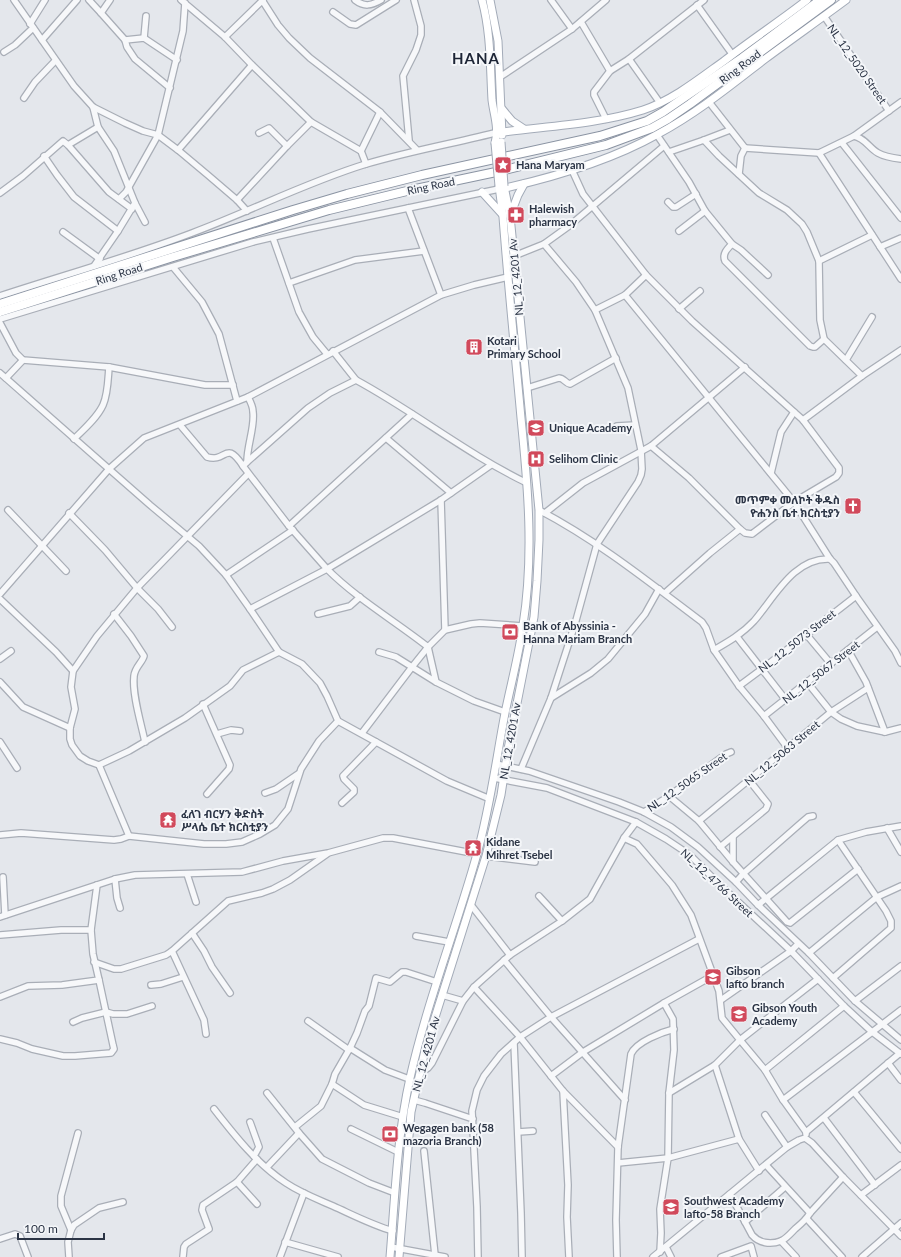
<svg xmlns="http://www.w3.org/2000/svg" width="901" height="1257" font-family="Lato,'Noto Sans Ethiopic',sans-serif">
  <style>
    .lines { fill: none; stroke-linecap: round; stroke-linejoin: round }
    .minor-casing { stroke: #a9aeb7; stroke-width: 8 }
    .major-casing { stroke: #a3abb8; stroke-width: 9 }
    .highway-casing { stroke: #8b94a3; stroke-width: 10 }
    .minor { stroke: #f7f8fa; stroke-width: 5.5 }
    .major { stroke: #fff; stroke-width: 7 }
    .highway { stroke: #fff; stroke-width: 8 }
    .major-bridge-casing { stroke: #a3abb8; stroke-width: 9; stroke-linecap: butt }
    .major-bridge { stroke: #fff; stroke-width: 7 }
    .labels { text-anchor: middle; stroke-width: 4; stroke-linejoin: round; paint-order: stroke }
    .street-label { font-size: 11px; fill: #2b3445; stroke: #f4f6f9 }
    .poi-label { font-size: 11px; font-weight: bold; fill: #2b3445; stroke: #f4f6f9; text-anchor: start }
    .district-label { font-size: 15px; font-weight: bold; letter-spacing: 1px; fill: #1d2536; stroke: #f4f6f9 }
  </style>
  <rect width="100%" height="100%" fill="#e4e7ec"/>
  <g class="lines">
    <g class="minor-casing">
      <g id="minor">
        <polyline points="14,0 74,86 93,107 125,123 143,131 158,135 178,150 209,176 237,200 247,211"/>
        <polyline points="89,0 101,13 110,0"/>
        <polyline points="181,0 225,37 252,65 311,122 361,151 366,164"/>
        <polyline points="262,0 278,25 289,38 310,58 380,112 417,150"/>
        <path d="M355,0c9,7 16,6 26,0"/>
        <polyline points="551,0 572,29"/>
        <polyline points="697,5 732,54"/>
        <polyline points="333,12 350,24 356,25 396,0"/>
        <polyline points="101,13 125,40 127,47 135,59 170,88"/>
        <polyline points="824,16 889,111"/>
        <polyline points="581,22 610,71"/>
        <polyline points="30,24 45,0"/>
        <polyline points="225,37 263,0"/>
        <polyline points="144,38 146,16"/>
        <polyline points="42,40 77,0"/>
        <polyline points="125,40 144,38 177,60"/>
        <polyline points="4,52 15,45 33,28"/>
        <polyline points="629,59 660,103"/>
        <polyline points="500,77 572,29 606,0"/>
        <polyline points="24,98 35,82 55,61"/>
        <polyline points="709,102 745,148"/>
        <polyline points="93,107 98,127 114,151 135,203 118,231 94,266"/>
        <polyline points="606,119 594,95 594,92 610,71 629,59 704,0"/>
        <polyline points="259,133 269,128 287,146"/>
        <path d="M657,135l32,47 16,29 27,33c-5,5 -10,10 -7,17l85,85 3,1h2l9,-8"/>
        <polyline points="854,136 901,102"/>
        <polyline points="409,140 403,76 416,50 421,35 421,26 414,0"/>
        <polyline points="704,140 730,130"/>
        <polyline points="842,143 901,218"/>
        <polyline points="68,145 98,127"/>
        <path d="M745,148l74,5 35,-17c11,2 15,12 24,17 7,4 15,5 23,6"/>
        <polyline points="178,150 252,65"/>
        <polyline points="361,151 380,112"/>
        <polyline points="669,152 704,140 719,156 759,193 787,210 802,224 807,232 819,261 820,320 824,339 862,376"/>
        <polyline points="819,153 901,279"/>
        <polyline points="44,156 57,175 74,197 118,231"/>
        <polyline points="572,170 583,194 646,275 692,321 803,420 839,468 839,473 836,477 794,502 752,534 745,533 740,529 710,553 665,593"/>
        <polyline points="739,174 741,156 745,148"/>
        <polyline points="0,193 23,176 63,141 68,145 109,192 132,209"/>
        <polyline points="119,199 126,192 158,135 183,31 185,3"/>
        <polyline points="237,200 287,146 311,122"/>
        <polyline points="668,202 673,207 676,207 696,194"/>
        <polyline points="135,203 145,222"/>
        <polyline points="408,208 441,295"/>
        <polyline points="679,231 705,211"/>
        <polyline points="63,232 100,259"/>
        <polyline points="273,238 299,312 313,337 327,354"/>
        <polyline points="544,244 576,282 595,310 628,388 641,450 642,469 641,475 638,482 597,544 575,624 551,698"/>
        <polyline points="732,244 741,250 768,275"/>
        <polyline points="880,247 901,238"/>
        <polyline points="514,256 544,244 569,226 664,146"/>
        <polyline points="819,261 872,235"/>
        <polyline points="173,267 202,302 219,334 237,401"/>
        <polyline points="289,283 355,260 424,251"/>
        <polyline points="625,295 794,502 830,559 834,563 856,596 895,651 901,663"/>
        <path d="M0,296c64,-21 129,-39 192,-63 59,-22 115,-51 174,-69 44,-13 89,-21 133,-32"/>
        <polyline points="679,309 700,291"/>
        <polyline points="595,310 625,295 646,275"/>
        <polyline points="0,319 253,242 308,229 499,189"/>
        <polyline points="0,323 16,353 23,360 109,367 205,385 233,385"/>
        <polyline points="333,351 356,380"/>
        <polyline points="846,360 872,317"/>
        <polyline points="0,373 109,469 144,438 248,397 441,295 474,285 508,277"/>
        <polyline points="6,378 23,360"/>
        <path d="M527,388l32,-10c5,0 6,5 11,6l46,-26"/>
        <path d="M248,397c2,4 5,9 5,15 2,15 -6,33 -6,50l-4,4 46,60 38,43 114,-69 50,-35"/>
        <polyline points="803,420 862,376 901,350"/>
        <path d="M180,425l27,32c20,6 18,-18 36,9"/>
        <polyline points="617,426 635,425"/>
        <polyline points="386,438 451,493"/>
        <path d="M74,439c10,-10 23,-21 29,-34 5,-11 5,-26 6,-38"/>
        <polyline points="651,446 689,478 740,529"/>
        <path d="M247,462l61,-54 22,-15 26,-13c59,32 111,74 171,103"/>
        <polyline points="771,473 781,432 794,412"/>
        <polyline points="248,474 137,588 97,636 73,671 71,687 75,709 70,728 70,739 72,745 80,756 88,761 99,765 129,751 185,718 230,686 243,670 279,652 302,664 320,683 327,696 338,721 447,781 490,799"/>
        <polyline points="441,500 445,630"/>
        <polyline points="8,510 66,571"/>
        <path d="M539,510c59,31 110,72 163,112l4,6 8,22 25,36 25,30 23,31"/>
        <polyline points="69,513 105,550 137,588 158,609 172,627"/>
        <polyline points="545,513 583,483 651,446 745,367"/>
        <polyline points="289,526 412,414"/>
        <polyline points="226,575 293,530"/>
        <path d="M0,594l109,-125 41,36 49,41 27,29 24,34 77,-40c30,30 68,52 101,78l17,-17 26,-6 9,-1 43,3"/>
        <polyline points="0,599 56,652 73,671"/>
        <polyline points="250,609 279,652"/>
        <path d="M114,614l17,22 13,20c-2,7 -9,11 -10,20 -2,18 7,47 11,66"/>
        <polyline points="318,614 350,606 360,597"/>
        <polyline points="806,634 831,664"/>
        <polyline points="737,637 785,699"/>
        <polyline points="428,647 436,682 474,701 505,712"/>
        <path d="M714,650c14,-8 28,-16 40,-29 20,-23 40,-64 76,-62"/>
        <polyline points="848,650 866,682 885,732"/>
        <polyline points="379,652 396,657 412,667 428,647"/>
        <polyline points="0,659 11,651"/>
        <polyline points="0,682 23,707 70,728"/>
        <polyline points="807,682 831,712 841,719 857,726 885,732 901,728"/>
        <polyline points="739,686 762,669 856,596"/>
        <polyline points="203,704 230,765 229,769 207,794"/>
        <polyline points="764,716 877,627"/>
        <polyline points="362,733 412,667 436,682"/>
        <polyline points="217,734 231,730 240,731"/>
        <polyline points="0,742 17,768"/>
        <polyline points="496,764 529,771 619,802 644,812 671,827 698,847 736,882 758,905 809,953 855,1001 901,1040"/>
        <polyline points="521,769 551,698 591,673 608,659 645,614 659,589"/>
        <polyline points="494,778 547,788 636,822 666,839 690,855 721,886 791,951 844,1006 871,1031 901,1054"/>
        <polyline points="265,793 276,789 298,774"/>
        <polyline points="669,796 699,821 733,862 787,922 790,923 858,869"/>
        <polyline points="342,803 354,792 354,789 344,779 343,776 376,742"/>
        <polyline points="644,812 669,796 726,754 731,752"/>
        <polyline points="699,821 831,712 868,688"/>
        <polyline points="887,828 901,852"/>
        <polyline points="0,835 21,833 114,840 121,839 129,836 99,765"/>
        <polyline points="129,836 204,844 226,844 242,842 260,834 275,825 288,809 301,769 319,741 338,721"/>
        <polyline points="624,838 637,844 643,851 672,885 691,915 719,991 722,1018 740,1040 715,1065 669,1093"/>
        <polyline points="720,847 766,809 768,804 749,780"/>
        <polyline points="486,856 535,862"/>
        <polyline points="733,862 733,837"/>
        <polyline points="187,874 196,902"/>
        <polyline points="3,877 5,915"/>
        <polyline points="115,879 117,898 120,908"/>
        <polyline points="736,882 744,873 801,823 808,817 813,816"/>
        <polyline points="539,896 562,921"/>
        <polyline points="471,905 510,955"/>
        <polyline points="758,905 838,840 866,832 901,826"/>
        <polyline points="0,917 115,879 135,875 242,872 283,861 328,853 383,838 393,838 477,854"/>
        <polyline points="192,933 204,951 212,967 230,993"/>
        <polyline points="0,935 61,930 91,930 97,885"/>
        <polyline points="416,936 449,942"/>
        <polyline points="172,951 204,1020 206,1034"/>
        <polyline points="809,953 877,897 901,886"/>
        <polyline points="504,960 551,1017 625,1100"/>
        <polyline points="94,962 114,969 121,969 166,955 172,951 228,901 262,893 273,889 290,880 327,854"/>
        <polyline points="833,978 891,928 891,921 886,911 838,840"/>
        <polyline points="151,985 161,984 183,977"/>
        <polyline points="474,987 520,1037 563,1091 618,1147"/>
        <polyline points="442,995 463,1001"/>
        <polyline points="0,997 28,986 62,985 99,980 93,954 91,930"/>
        <polyline points="721,1000 791,951 798,944"/>
        <polyline points="855,1001 901,966"/>
        <polyline points="308,1021 349,1050"/>
        <polyline points="73,1022 82,1018 106,1012 113,1014 127,1014 152,1006"/>
        <polyline points="0,1039 17,1043 32,1049 63,1056 75,1056 111,1053 114,1049 113,1045 99,980"/>
        <polyline points="514,1043 521,1213 522,1257"/>
        <polyline points="350,1048 385,1070 409,1079"/>
        <polyline points="888,1063 901,1080"/>
        <polyline points="715,1065 739,1139"/>
        <polyline points="765,1070 844,1006"/>
        <polyline points="420,1073 428,1068 432,1063 463,1001 474,987 510,955 562,921 590,899 624,838 636,822"/>
        <polyline points="551,1076 583,1052 664,1003 714,975"/>
        <polyline points="332,1084 335,1074 350,1048 357,1033 365,1011 369,1006 376,978 390,982 402,972 406,972 437,982"/>
        <polyline points="563,1091 568,1185 567,1217 569,1257"/>
        <polyline points="854,1092 901,1149"/>
        <polyline points="267,1093 299,1133 322,1159 369,1183 395,1193"/>
        <polyline points="414,1100 425,1103 473,1119"/>
        <polyline points="783,1100 901,1010"/>
        <path d="M214,1109c21,27 43,55 72,74 15,10 31,16 47,23 20,9 39,19 60,25"/>
        <polyline points="765,1115 787,1147"/>
        <polyline points="824,1118 875,1185"/>
        <polyline points="250,1122 259,1147 254,1156"/>
        <polyline points="295,1127 321,1106 332,1084 364,1105 403,1117"/>
        <polyline points="351,1129 398,1152"/>
        <polyline points="518,1132 533,1131"/>
        <polyline points="806,1132 783,1100 765,1070 740,1040 818,979"/>
        <polyline points="806,1134 806,1132 900,1053"/>
        <polyline points="424,1151 435,1255"/>
        <polyline points="618,1163 668,1158 739,1139 759,1171"/>
        <polyline points="766,1165 810,1213"/>
        <polyline points="267,1167 299,1133"/>
        <polyline points="237,1182 257,1204"/>
        <path d="M730,1194l22,41c7,8 18,10 29,6 5,-2 10,-8 14,-12 6,-5 11,-9 15,-16l33,-36"/>
        <polyline points="861,1195 901,1165"/>
        <polyline points="807,1219 842,1257"/>
        <polyline points="745,1222 785,1187"/>
        <polyline points="71,1230 61,1206 61,1196 78,1133"/>
        <polyline points="0,1239 15,1234 20,1236 28,1257"/>
        <polyline points="781,1241 796,1257"/>
        <polyline points="285,1242 338,1257"/>
        <polyline points="391,1247 445,1257"/>
        <polyline points="666,1247 671,1257"/>
        <polyline points="660,1252 661,1233 660,1209 668,1158 669,1093 674,1050 673,1019 664,1003"/>
        <polyline points="69,1257 68,1242 71,1230 74,1225 99,1208 123,1202"/>
        <polyline points="183,1257 184,1247 186,1244 209,1229 202,1210 203,1205 237,1182 257,1159"/>
        <polyline points="280,1257 304,1193"/>
        <polyline points="478,1257 477,1207 472,1111 477,1090 484,1076 501,1054 520,1037 551,1017 699,939"/>
        <path d="M617,1257l-1,-37 2,-73 13,-93c5,-12 31,-22 43,-25"/>
        <polyline points="653,1257 787,1147 799,1140 805,1138 812,1143 843,1177 901,1236"/>
        <polyline points="721,1257 751,1246 754,1257"/>
        <polyline points="862,1257 901,1223"/>
      </g>
    </g>
    <g class="major-casing">
      <g id="major">
        <path d="M482,0c9,33 8,66 10,100 2,16 7,27 3,43"/>
        <polyline points="490,0 498,41 502,135"/>
        <polyline points="502,109 512,121 524,129"/>
        <path d="M503,132c47,-6 95,-8 140,-22 30,-10 56,-31 81,-49 27,-21 56,-40 83,-61"/>
        <path d="M501,189c54,-12 109,-28 157,-55 39,-21 72,-48 107,-75 27,-20 54,-39 81,-59"/>
        <polyline points="482,192 502,214"/>
        <polyline points="510,216 518,195 524,184"/>
        <path d="M390,1257c5,-60 7,-121 20,-179 17,-76 46,-149 67,-224 13,-46 19,-94 28,-141 6,-29 14,-59 18,-88 11,-69 5,-138 -2,-207 -6,-67 -13,-134 -18,-201l-4,-31"/>
        <polyline points="399,1257 411,1112 426,1046 486,856 501,795 508,749 534,617 537,581 539,540 539,510 514,256 510,216 504,186"/>
      </g>
    </g>
    <g class="highway-casing">
      <g id="highway">
        <polyline points="0,304 293,210 347,194 422,175 600,136 647,121 663,112 742,58 820,0"/>
        <polyline points="0,312 173,257 329,210 411,190 496,172 606,145 652,128 668,119 690,104 831,0"/>
      </g>
    </g>
    <use href="#minor" class="minor"/>
    <use href="#major" class="major"/>
    <use href="#highway" class="highway"/>
    <g class="major-bridge-casing">
      <g id="major-bridge">
        <polyline points="501,142 504,186"/>
        <polyline points="495,143 499,186"/>
      </g>
    </g>
    <use href="#major-bridge" class="major-bridge"/>
  </g>
  <defs>
    <g id="sight-square" transform="scale(0.9)"><rect x="-9" y="-9" width="18" height="18" rx="4" fill="#d1495b" stroke="#f4f6f9"/><path d="M0-6L1.8-2.2L6-1.7L2.9 1.2L3.7 5.4L0 3.3L-3.7 5.4L-2.9 1.2L-6-1.7L-1.8-2.2Z" fill="#fff"/></g>
    <g id="pharmacy-square" transform="scale(0.9)"><rect x="-9" y="-9" width="18" height="18" rx="4" fill="#d1495b" stroke="#f4f6f9"/><path d="M-2-6h4v4h4v4h-4v4h-4v-4h-4v-4h4Z" fill="#fff"/></g>
    <g id="building-square" transform="scale(0.9)"><rect x="-9" y="-9" width="18" height="18" rx="4" fill="#d1495b" stroke="#f4f6f9"/><path d="M-4-6H4V6H1V3H-1V6H-4ZM-2.5-4.3h1.7v1.8h-1.7ZM.8-4.3h1.7v1.8H.8ZM-2.5-1h1.7V.8h-1.7ZM.8-1h1.7V.8H.8Z" fill="#fff"/></g>
    <g id="school-square" transform="scale(0.9)"><rect x="-9" y="-9" width="18" height="18" rx="4" fill="#d1495b" stroke="#f4f6f9"/><path d="M0-5L7-2L0 1L-7-2ZM-4 1L0 2.5L4 1V4Q0 6-4 4Z" fill="#fff"/></g>
    <g id="hospital-square" transform="scale(0.9)"><rect x="-9" y="-9" width="18" height="18" rx="4" fill="#d1495b" stroke="#f4f6f9"/><path d="M-5-5h3v3.5h4V-5h3V5h-3V1.5h-4V5h-3Z" fill="#fff"/></g>
    <g id="church-square" transform="scale(0.9)"><rect x="-9" y="-9" width="18" height="18" rx="4" fill="#d1495b" stroke="#f4f6f9"/><path d="M-1.2-6h2.4v3.5h3.3v2.4h-3.3V6h-2.4V-.1h-3.3v-2.4h3.3Z" fill="#fff"/></g>
    <g id="bank-square" transform="scale(0.9)"><rect x="-9" y="-9" width="18" height="18" rx="4" fill="#d1495b" stroke="#f4f6f9"/><path d="M-6-4H6V4H-6ZM0-2.3a2.3 2.3 0 1 0 0 4.6a2.3 2.3 0 1 0 0-4.6Z" fill="#fff"/></g>
    <g id="temple-square" transform="scale(0.9)"><rect x="-9" y="-9" width="18" height="18" rx="4" fill="#d1495b" stroke="#f4f6f9"/><path d="M0-6L5-2H3V0L6.5 2.5H4V6H1.5V3h-3V6H-4V2.5H-6.5L-3 0V-2H-5Z" fill="#fff"/></g>
  </defs>
  <g fill-rule="evenodd">
    <use href="#sight-square" x="503" y="165"/>
    <use href="#pharmacy-square" x="516" y="215"/>
    <use href="#building-square" x="474" y="347"/>
    <use href="#school-square" x="536" y="428"/>
    <use href="#hospital-square" x="536" y="459"/>
    <use href="#church-square" x="853" y="506"/>
    <use href="#bank-square" x="510" y="632"/>
    <use href="#temple-square" x="168" y="820"/>
    <use href="#temple-square" x="473" y="848"/>
    <use href="#school-square" x="713" y="977"/>
    <use href="#school-square" x="739" y="1014"/>
    <use href="#bank-square" x="390" y="1134"/>
    <use href="#school-square" x="671" y="1207"/>
  </g>
  <g class="labels">
    <g class="street-label">
      <text transform="translate(857 64) rotate(55)" y="4">NL_12_5020 Street</text>
      <text transform="translate(740 67) rotate(-37)" y="4">Ring Road</text>
      <text transform="translate(431 186) rotate(-12)" y="4">Ring Road</text>
      <text transform="translate(119 274) rotate(-18)" y="4">Ring Road</text>
      <text transform="translate(516 277) rotate(-95)" y="4">NL_12_4201 Av</text>
      <text transform="translate(797 641) rotate(-38)" y="4">NL_12_5073 Street</text>
      <text transform="translate(821 672) rotate(-38)" y="4">NL_12_5067 Street</text>
      <text transform="translate(510 741) rotate(-80)" y="4">NL_12_4201 Av</text>
      <text transform="translate(782 753) rotate(-40)" y="4">NL_12_5063 Street</text>
      <text transform="translate(687 782) rotate(-35)" y="4">NL_12_5065 Street</text>
      <text transform="translate(717 883) rotate(43)" y="4">NL_12_4766 Street</text>
      <text transform="translate(426 1054) rotate(-75)" y="4">NL_12_4201 Av</text>
    </g>
    <g class="poi-label">
      <text x="516" y="169">Hana Maryam</text>
      <text x="529" y="213">Halewish<tspan x="529" dy="13">pharmacy</tspan></text>
      <text x="487" y="345">Kotari<tspan x="487" dy="13">Primary School</tspan></text>
      <text x="549" y="432">Unique Academy</text>
      <text x="549" y="463">Selihom Clinic</text>
      <text x="840" y="504" text-anchor="end">መጥምቀ መለኮት ቅዱስ<tspan x="840" dy="13">ዮሐንስ ቤተ ክርስቲያን</tspan></text>
      <text x="523" y="630">Bank of Abyssinia -<tspan x="523" dy="13">Hanna Mariam Branch</tspan></text>
      <text x="181" y="818">ፈለገ ብርሃን ቅድስት<tspan x="181" dy="13">ሥላሴ ቤተ ክርስቲያን</tspan></text>
      <text x="486" y="846">Kidane<tspan x="486" dy="13">Mihret Tsebel</tspan></text>
      <text x="726" y="975">Gibson<tspan x="726" dy="13">lafto branch</tspan></text>
      <text x="752" y="1012">Gibson Youth<tspan x="752" dy="13">Academy</tspan></text>
      <text x="403" y="1132">Wegagen bank (58<tspan x="403" dy="13">mazoria Branch)</tspan></text>
      <text x="684" y="1205">Southwest Academy<tspan x="684" dy="13">lafto-58 Branch</tspan></text>
    </g>
    <g class="district-label">
      <text x="476" y="64">HANA</text>
    </g>
  </g>
  <path d="M18 1233v6h86v-6" fill="none" stroke="#2b3445" stroke-width="2"/>
  <text x="24" y="1233" font-size="12" fill="#2b3445" stroke="#f4f6f9" stroke-width="3" paint-order="stroke">100 m</text>
</svg>
